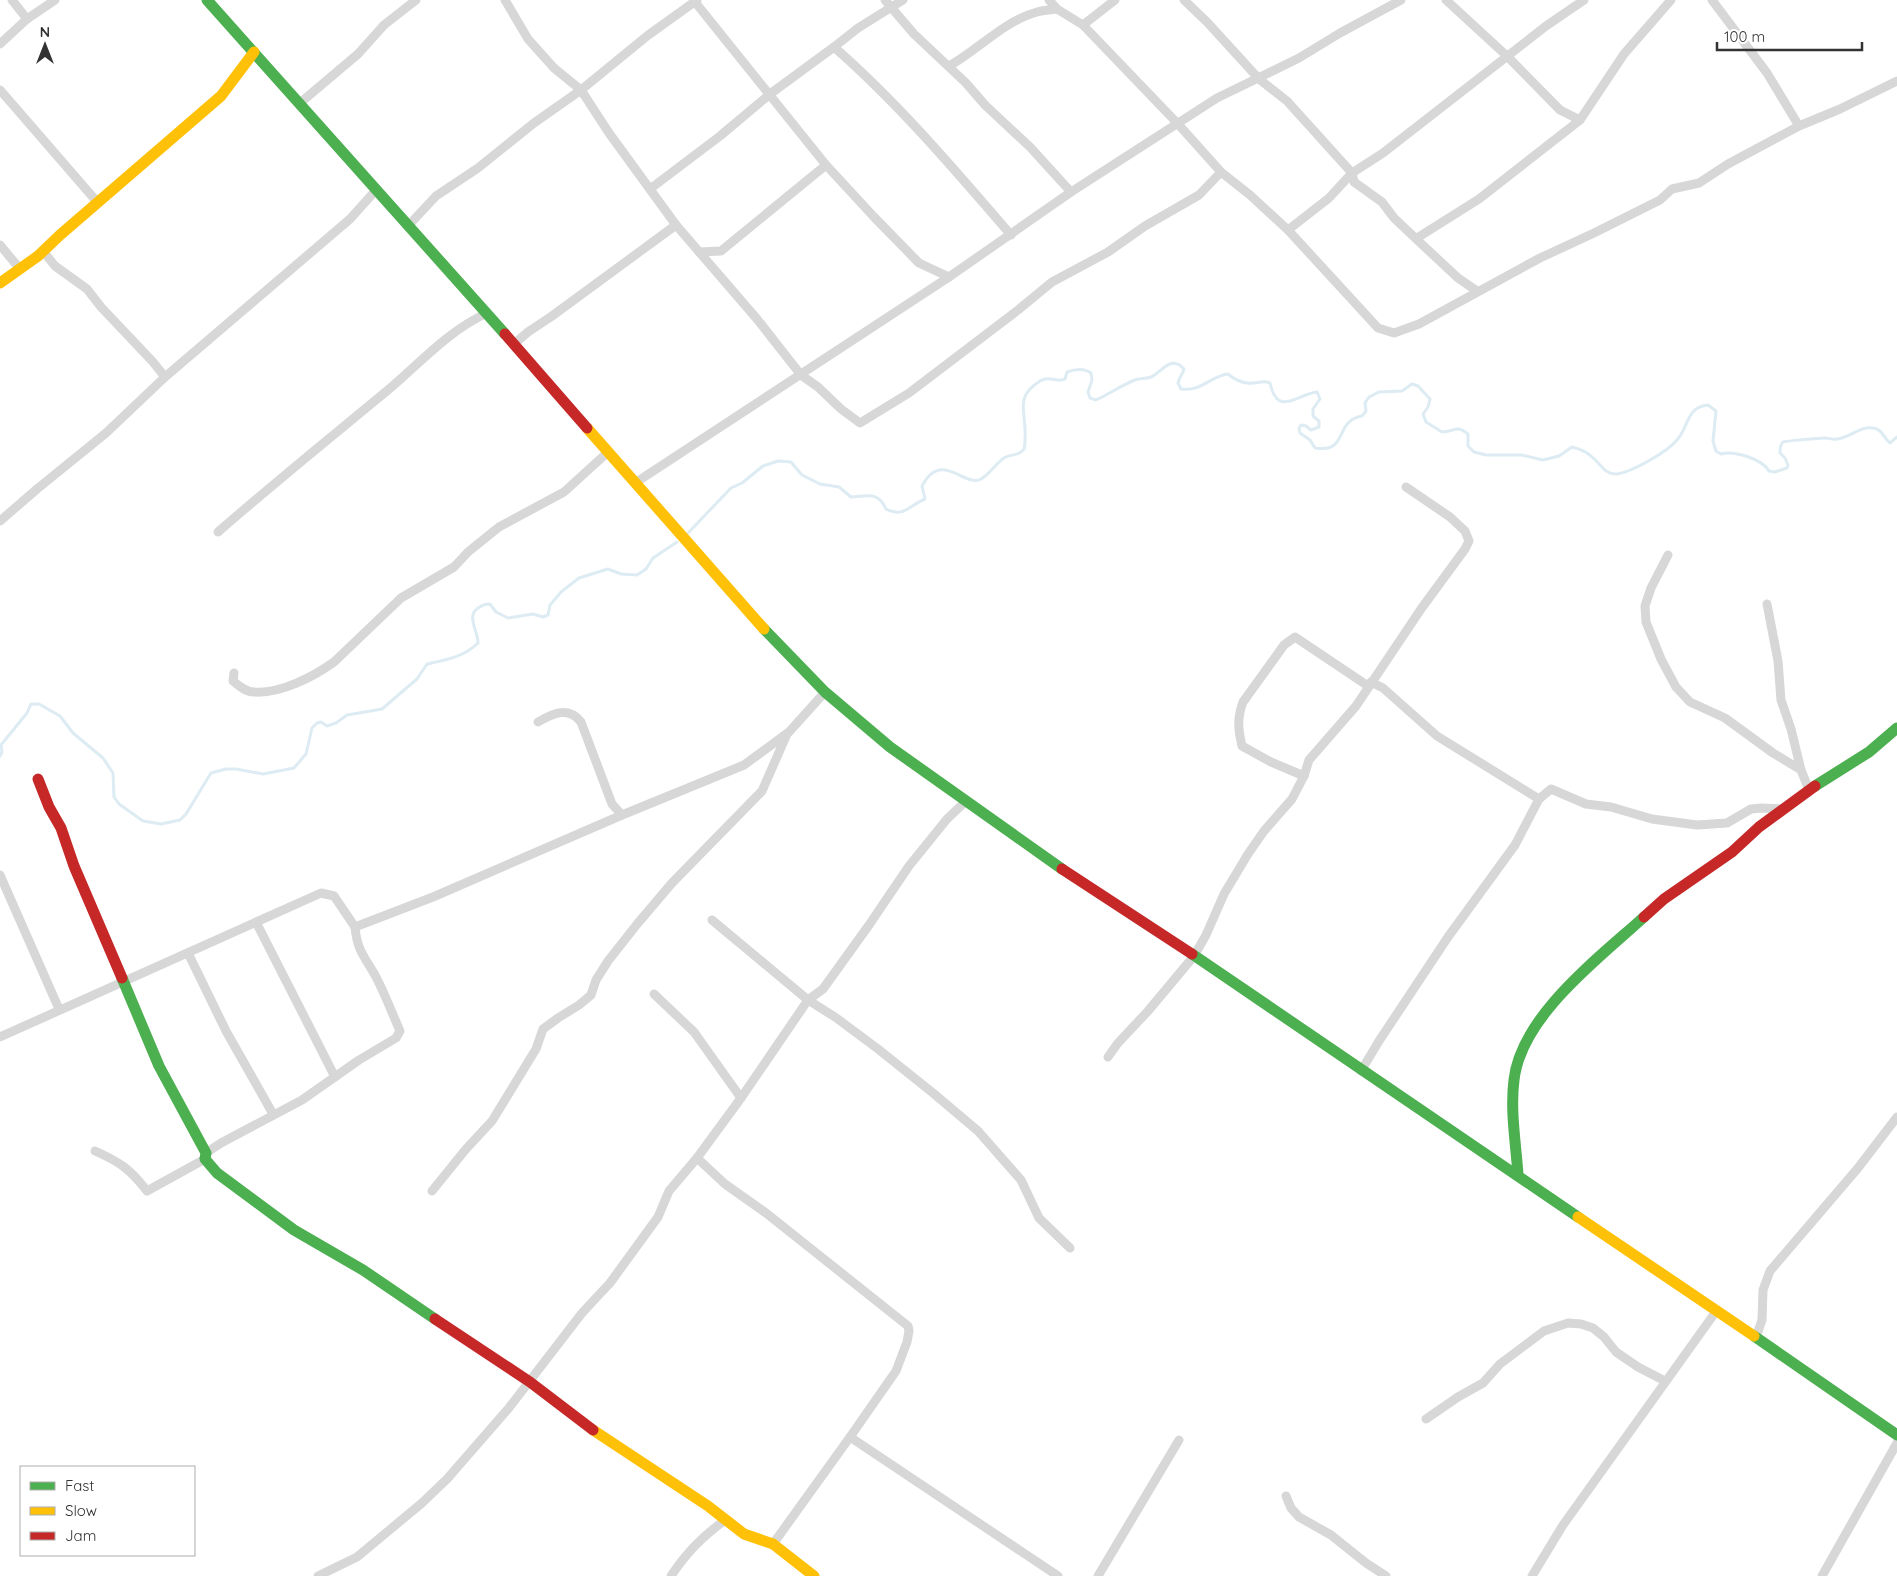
<svg xmlns="http://www.w3.org/2000/svg" width="1897" height="1576" font-family="Quicksand,sans-serif">
  <style>
    .lines { fill: none; stroke-linecap: round; stroke-linejoin: round }
    .stream { stroke: #ddebf3; stroke-width: 3 }
    .street { stroke: #d7d7d7; stroke-width: 9 }
    .fast { stroke: #4caf50; stroke-width: 11 }
    .slow { stroke: #ffc107; stroke-width: 11 }
    .jam { stroke: #c62828; stroke-width: 11 }
  </style>
  <rect width="100%" height="100%" fill="#fff"/>
  <g class="lines">
    <g class="stream">
      <path d="M688,533l43,-45 11,-5 21,-17 15,-5 13,1 11,13 18,9 19,3 12,10c17,-1 27,-6 35,12 18,9 22,-3 39,-10l-3,-13c20,-37 42,2 59,-7 9,-5 15,-16 23,-21 6,-4 16,-2 20,-9 1,-3 1,-8 1,-11 2,-26 -12,-40 15,-57 9,-6 17,2 25,-2l2,-7c8,-3 17,-4 24,1l1,7 -4,12 2,6 6,2c13,-6 26,-15 39,-20 5,-2 11,-1 16,-3 11,-5 20,-23 33,-8 -1,5 -5,8 -6,14l3,6c21,3 29,-13 47,-15 7,6 16,10 25,9 7,0 10,-3 17,0 8,35 27,11 47,9l3,7 -7,10v7l6,5v6l-8,3 -5,-4 -5,-1 -2,3 1,5 10,7 5,8c35,5 18,-27 47,-32l4,-5 -1,-8 4,-6 10,-5 23,-1 10,-7 6,2 12,13 -2,8 -5,7 3,8 16,10c13,0 13,-8 26,2v12l6,6 12,3h36l21,5 16,-4 13,-9c8,2 14,4 20,10 8,6 13,18 25,17 15,-2 50,-22 60,-34 12,-13 9,-33 31,-35l8,6 -3,30 3,10 5,3c13,-4 41,5 48,17l6,1 12,-4 1,-3 -3,-7 -5,-5c0,-4 0,-8 3,-11 2,-1 37,-4 42,-4 4,0 8,2 12,1 13,-1 22,-13 36,-11 9,1 11,10 17,15l7,-6"/>
      <path d="M0,756l2,-4 -1,-7 26,-32 4,-9h8l21,12 13,17 30,25 10,15 1,24 5,7 24,17 18,3 19,-4 6,-6 25,-41 15,-4h10l27,5 31,-6 12,-14 6,-26 5,-5 4,-1 6,4 9,-3 11,-8 35,-6 35,-30 10,-15c19,-4 37,-7 51,-21 0,-12 -12,-27 0,-35 5,-3 6,-4 12,-4l6,8 12,6 25,-4 10,3 5,-2 2,-10 11,-13 18,-14 29,-9 13,5 16,1 9,-6 7,-11 24,-16"/>
    </g>
    <g class="street">
      <polyline points="12,0 27,19"/>
      <polyline points="505,0 528,39 554,68 581,90 609,133 676,225 757,319 801,375 818,387 841,409 860,423 909,393 1018,310 1052,282 1108,252 1145,226 1199,195 1221,172"/>
      <polyline points="885,0 914,34 966,83 985,105 1030,147 1071,192"/>
      <polyline points="1049,0 1057,9 1083,25 1178,124 1221,172 1250,195 1288,230 1378,328 1394,333 1419,324 1540,258 1594,233 1660,200 1672,189 1699,183 1728,164 1799,126 1840,109 1897,81"/>
      <polyline points="1184,0 1207,22 1259,79 1287,101 1352,173 1354,182 1382,202 1394,218 1429,251 1458,278 1477,291"/>
      <polyline points="1446,0 1508,57 1560,110 1580,120"/>
      <polyline points="1712,0 1767,73 1799,126"/>
      <polyline points="695,2 826,165 874,217 919,263 949,277"/>
      <polyline points="1083,25 1115,0"/>
      <polyline points="0,44 27,19 55,0"/>
      <path d="M834,47c65,57 121,123 177,188"/>
      <path d="M949,66c29,-16 55,-45 88,-54 7,-2 13,-2 20,-3"/>
      <polyline points="0,90 98,203"/>
      <polyline points="300,103 358,54 384,25 416,0"/>
      <polyline points="650,189 720,136 770,94 834,47 858,28 903,0"/>
      <polyline points="408,226 436,196 478,168 534,123 581,90 647,36 697,0"/>
      <polyline points="1288,230 1329,198 1352,173 1383,153 1546,26 1584,0"/>
      <polyline points="1417,238 1479,199 1580,120 1624,54 1671,0"/>
      <polyline points="0,245 20,269"/>
      <polyline points="43,251 55,266 87,289 101,307 153,362 165,377"/>
      <polyline points="699,252 721,251 826,165"/>
      <polyline points="514,344 528,332 552,316 676,225"/>
      <polyline points="635,483 949,277 1071,192 1217,98 1299,58 1340,33 1401,0"/>
      <polyline points="0,521 37,489 106,433 165,377 350,219 376,190"/>
      <path d="M218,532c56,-49 113,-95 170,-142 32,-27 60,-59 99,-77"/>
      <polyline points="1668,555 1651,588 1645,606 1646,622 1661,659 1676,687 1690,702 1725,718 1773,753 1801,770"/>
      <polyline points="1767,604 1778,661 1781,700 1791,729 1801,770 1809,790"/>
      <path d="M234,673l-1,8c6,5 13,11 21,11 26,2 59,-15 80,-30l67,-64 53,-31 14,-15 31,-25 65,-35 44,-40"/>
      <polyline points="1371,682 1383,688 1437,736 1539,799"/>
      <path d="M538,722c15,-9 31,-16 43,0l31,82 10,11"/>
      <path d="M1304,776l-33,-14 -29,-16c-4,-17 -5,-28 1,-44l41,-57 11,-8 73,49"/>
      <polyline points="0,875 59,1009"/>
      <polyline points="712,920 808,1000 835,1017 878,1049 933,1093 978,1131 1021,1180 1039,1218 1070,1248"/>
      <polyline points="256,922 335,1077"/>
      <polyline points="188,953 226,1031 273,1114"/>
      <polyline points="654,994 694,1032 741,1098"/>
      <polyline points="0,1037 321,893 334,896 355,927 433,897 622,815 744,765 789,732 825,692"/>
      <polyline points="1108,1057 1118,1043 1148,1011 1194,956 1206,935 1224,894 1248,854 1264,831 1292,799 1304,776 1309,760 1356,706 1421,609 1465,549 1469,541 1465,531 1450,517 1406,487"/>
      <polyline points="1361,1071 1379,1041 1448,937 1515,845 1539,799 1551,789 1586,804 1611,807 1652,819 1697,825 1727,823 1751,809 1761,808 1784,809"/>
      <path d="M95,1151c25,11 35,18 52,40l58,-32"/>
      <path d="M206,1153l15,-10 81,-43 57,-40 37,-22 4,-7c-8,-18 -15,-37 -24,-54 -11,-20 -19,-26 -21,-50"/>
      <polyline points="697,1158 725,1184 766,1213 908,1326 909,1331 907,1342 896,1371 850,1437 773,1544"/>
      <polyline points="432,1191 466,1149 492,1121 536,1049 543,1029 558,1018 579,1005 591,995 596,980 608,961 638,923 672,883 762,791 787,734"/>
      <polyline points="1756,1337 1762,1320 1763,1290 1770,1271 1858,1168 1897,1117"/>
      <polyline points="1426,1419 1458,1397 1483,1383 1500,1364 1544,1331 1568,1323 1581,1324 1593,1328 1604,1337 1616,1352 1638,1367 1665,1381"/>
      <polyline points="850,1437 1058,1576"/>
      <polyline points="1286,1496 1291,1508 1299,1517 1331,1535 1366,1563 1386,1576"/>
      <polyline points="318,1576 357,1557 422,1503 447,1479 508,1409 582,1313 610,1283 658,1217 669,1191 697,1158 741,1098 808,1000 823,989 869,925 909,866 947,819 966,801"/>
      <path d="M671,1576c16,-24 31,-39 54,-56"/>
      <polyline points="1098,1576 1179,1440"/>
      <polyline points="1532,1576 1563,1525 1717,1310"/>
      <polyline points="1822,1576 1897,1443"/>
    </g>
    <g class="fast">
      <polyline points="207,0 505,334"/>
      <polyline points="764,629 825,692 890,747 1062,869"/>
      <polyline points="1815,786 1869,752 1897,728"/>
      <polyline points="1192,954 1578,1217"/>
      <polyline points="122,978 159,1066 206,1153 205,1159 217,1173 294,1230 363,1270 435,1319"/>
      <path d="M1518,1175c-2,-31 -8,-64 -4,-95 7,-64 85,-122 130,-163"/>
      <polyline points="1754,1336 1897,1435"/>
    </g>
    <g class="slow">
      <polyline points="0,283 38,256 60,235 221,96 254,52"/>
      <polyline points="587,428 764,629"/>
      <polyline points="1578,1217 1754,1336"/>
      <polyline points="593,1430 708,1506 744,1534 773,1544 814,1576"/>
    </g>
    <g class="jam">
      <polyline points="505,334 587,428"/>
      <polyline points="38,779 49,807 61,828 74,866 122,978"/>
      <polyline points="1062,869 1192,954"/>
      <polyline points="1644,917 1664,899 1732,852 1759,827 1815,786"/>
      <polyline points="435,1319 530,1382 593,1430"/>
    </g>
  </g>
  <rect x="20" y="1466" width="175" height="90" fill="#ffffff" stroke="#adadad"/>
  <rect x="30" y="1482" width="25" height="8" fill="#4caf50" stroke="#adadad"/>
  <text x="65" y="1491" font-size="15" fill="#333333">Fast</text>
  <rect x="30" y="1507" width="25" height="8" fill="#ffc107" stroke="#adadad"/>
  <text x="65" y="1516" font-size="15" fill="#333333">Slow</text>
  <rect x="30" y="1532" width="25" height="8" fill="#c62828" stroke="#adadad"/>
  <text x="65" y="1541" font-size="15" fill="#333333">Jam</text>
  <g transform="translate(45 45)" stroke="#ffffff" stroke-width="4" paint-order="stroke">
  <path d="M0-4L9 19L0 12L-9 19Z" fill="#333333"/>
  <text y="-8" font-size="14" font-weight="bold" text-anchor="middle" fill="#333333">N</text>
  </g>
  <path d="M1717 42v8h145v-8" fill="none" stroke="#333333" stroke-width="2.5"/>
  <text x="1724" y="42" font-size="15" fill="#333333" stroke="#ffffff" stroke-width="4" paint-order="stroke">100 m</text>
</svg>
